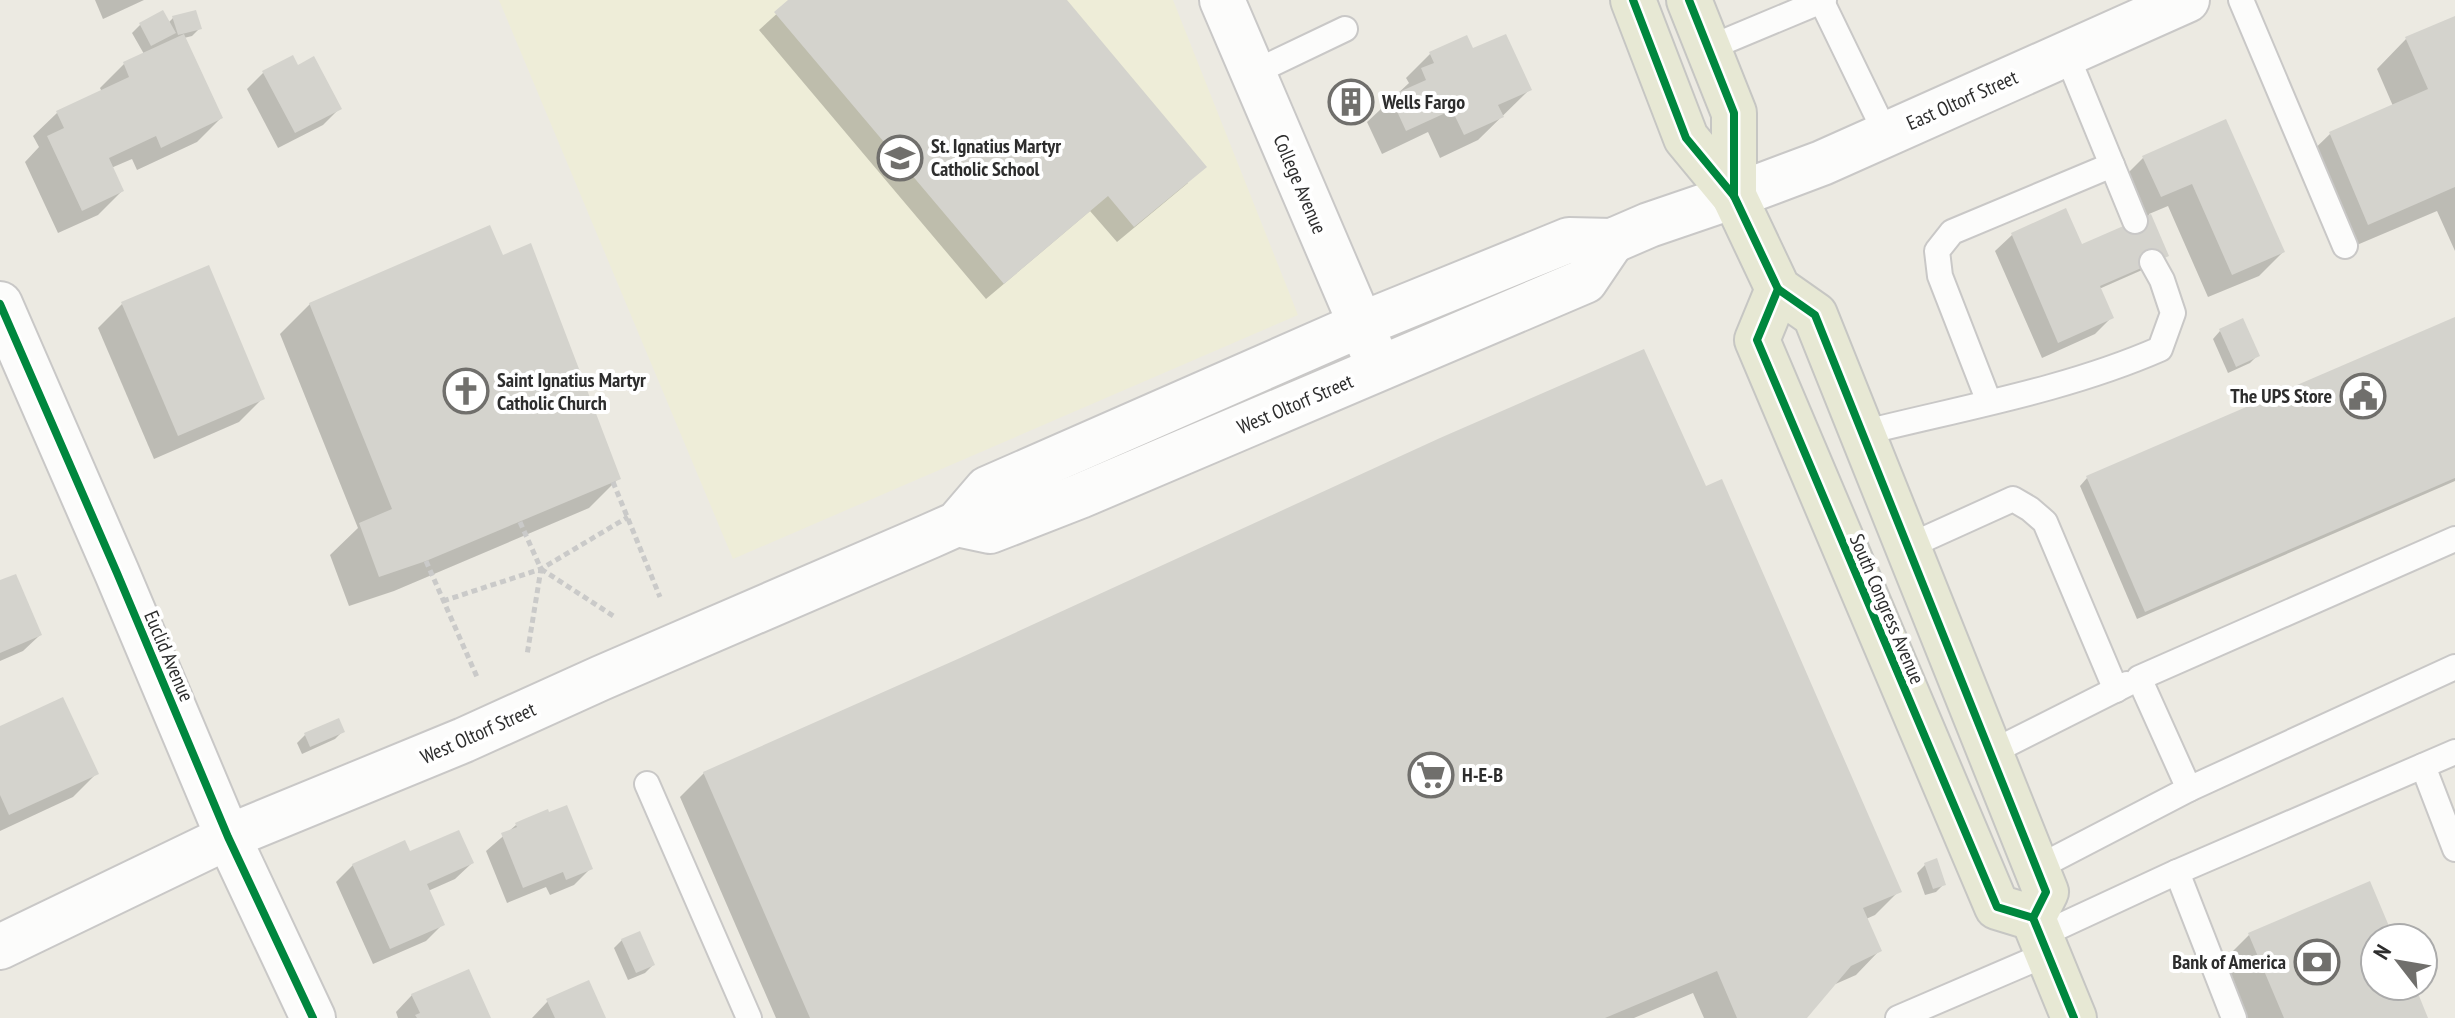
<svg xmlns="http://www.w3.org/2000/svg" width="2455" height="1018" font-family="'PT Sans Narrow',sans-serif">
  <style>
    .education { fill: #eeedd8 }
    .shadow { fill: #0003 }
    .building { fill: #d4d3cd }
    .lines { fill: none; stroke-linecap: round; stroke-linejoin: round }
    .lane-casing { stroke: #c9c8c7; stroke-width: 28 }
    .street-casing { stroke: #c9c8c7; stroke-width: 48 }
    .secondary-casing { stroke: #c9c8c7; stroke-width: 48 }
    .primary-casing { stroke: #c6c6c3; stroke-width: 48 }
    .path { stroke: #cacac9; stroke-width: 5; stroke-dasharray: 6 4; stroke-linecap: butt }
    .lane { stroke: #fcfcfb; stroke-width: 24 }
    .street { stroke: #fcfcfb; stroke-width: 44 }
    .secondary { stroke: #fcfcfb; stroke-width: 44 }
    .primary { stroke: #e7e8d4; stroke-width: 44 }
    .cycleway-casing { stroke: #fff; stroke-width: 13 }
    .cycleway { stroke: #00873e; stroke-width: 8 }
    .labels { text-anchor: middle; stroke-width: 8; stroke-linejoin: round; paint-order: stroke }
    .street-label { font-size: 20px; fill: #2d2d2d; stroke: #fff }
    .poi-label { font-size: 20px; font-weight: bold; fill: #2d2d2d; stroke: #fff; text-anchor: start }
  </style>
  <rect width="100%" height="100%" fill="#eceae2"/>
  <polygon class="education" points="499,0 1173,0 1298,315 733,559"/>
  <g class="shadow">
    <polygon points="95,0 144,0 103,19"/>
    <polygon points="792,0 1064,0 1188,183 1117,242 1090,211 986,299 759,30"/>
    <polygon points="162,12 168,23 173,18 200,28 192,36 184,38 221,118 197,142 137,170 132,159 111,168 122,191 98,215 58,233 25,162 39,147 33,136 57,113 102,92 100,88 124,64 144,54 132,33 140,25"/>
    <polygon points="2455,18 2455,251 2437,211 2338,253 2300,163 2330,134 2393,106 2377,69 2406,39"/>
    <polygon points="1472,51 1529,90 1478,140 1440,158 1428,132 1382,154 1367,122 1409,83 1406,78 1430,54"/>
    <polygon points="297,68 340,108 323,125 278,148 247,89 263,73"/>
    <polygon points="1341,98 1359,108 1351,116 1341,121 1333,106"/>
    <polygon points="2225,122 2283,252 2259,276 2208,297 2168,206 2149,214 2166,255 2158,263 2099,289 2112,317 2095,334 2042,358 1995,251 2012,235 2065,211 2081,247 2137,222 2120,181 2143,158"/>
    <polygon points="502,257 619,478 589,508 394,591 349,606 330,555 358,528 280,334 310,304"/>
    <polygon points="122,304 263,398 239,422 154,459 98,328"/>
    <polygon points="2455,319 2455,481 2137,619 2080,486 2087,478"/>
    <polygon points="2220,331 2258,355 2250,363 2228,373 2213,339"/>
    <polygon points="1705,489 1899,891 1875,915 1866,919 1879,951 1856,975 1831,986 1804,1018 1704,1018 1693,993 1634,1018 776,1018 680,797 704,773 961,660"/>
    <polygon points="0,583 40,635 23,651 0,661"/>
    <polygon points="338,720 343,731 335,739 302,754 297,743 305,735"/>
    <polygon points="0,729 97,773 73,797 0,831"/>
    <polygon points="516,825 591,868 574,885 550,895 546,887 507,903 486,851"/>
    <polygon points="409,854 472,863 455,879 428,891 443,924 426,941 373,964 336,882 353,865"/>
    <polygon points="1925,865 1944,884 1936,892 1925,895 1917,873"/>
    <polygon points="2369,883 2392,938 2375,938 2375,986 2413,986 2426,1018 2241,1018 2219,965 2249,935"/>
    <polygon points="622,940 653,965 645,973 628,980 614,948"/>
    <polygon points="412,995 488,1018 398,1018 396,1012"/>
    <polygon points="548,1001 604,1018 532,1018"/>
  </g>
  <g class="building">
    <polygon points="788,0 1067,0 1207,167 1134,227 1108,196 1004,284 774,12"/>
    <polygon points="163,10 176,33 151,46 139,23"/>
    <polygon points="196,10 202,29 178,35 172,16"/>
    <polygon points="2455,16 2455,187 2368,225 2329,132 2428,89 2405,37"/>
    <polygon points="184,34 223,118 161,148 156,136 109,158 124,191 82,211 47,136 64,128 56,111 129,77 123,62"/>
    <polygon points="1506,34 1532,90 1498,105 1504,117 1464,135 1452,110 1406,131 1390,96 1426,80 1421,68 1434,63 1429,52 1467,35 1473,48"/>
    <polygon points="293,55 298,65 314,56 342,109 295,133 262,71"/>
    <polygon points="1352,90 1361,109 1349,115 1340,96"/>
    <polygon points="2226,119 2285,252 2232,275 2192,184 2161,197 2142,156"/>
    <polygon points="2066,208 2082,244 2151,214 2169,256 2100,286 2114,318 2058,343 2011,233"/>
    <polygon points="490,225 503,255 531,243 621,479 426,561 379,577 359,523 392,509 309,303"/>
    <polygon points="209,265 265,399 178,436 121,302"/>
    <polygon points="2455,317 2455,478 2145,612 2086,476"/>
    <polygon points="2243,318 2260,356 2236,367 2219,329"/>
    <polygon points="1644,349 1706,486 1722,479 1902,892 1863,908 1882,951 1851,966 1807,1018 1737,1018 1717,971 1605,1018 810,1018 703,772 960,658 1440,438"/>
    <polygon points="16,574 42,635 0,653 0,580"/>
    <polygon points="63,697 99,774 9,815 0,795 0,726"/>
    <polygon points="339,718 345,732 310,747 304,733"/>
    <polygon points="567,805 593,869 566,880 563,872 523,888 501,833 517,827 515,823 524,819 548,809 549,812"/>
    <polygon points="459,830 474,863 427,884 445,925 390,949 352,864 405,840 410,851"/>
    <polygon points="1937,858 1946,885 1933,889 1924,863"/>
    <polygon points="2370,881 2394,938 2375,938 2375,986 2415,986 2428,1018 2284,1018 2248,933"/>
    <polygon points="640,931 655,965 636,973 621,939"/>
    <polygon points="469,969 491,1018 417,1018 415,1015 420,1013 411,994"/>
    <polygon points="589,980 606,1018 555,1018 546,999"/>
  </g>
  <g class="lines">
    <g class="lane-casing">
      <g id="lane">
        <polyline points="1821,0 1886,134"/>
        <polyline points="2241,0 2345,246"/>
        <polyline points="1709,48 1824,0"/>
        <polyline points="2066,53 2135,221"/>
        <polyline points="1253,73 1345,29"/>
        <polyline points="1989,402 1940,276 1937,251 1952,232 2112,165"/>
        <path d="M1862,433c99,-25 204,-43 298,-84l13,-36 -11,-33 -10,-18"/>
        <polyline points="2455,539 2139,678 2189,789 2455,667"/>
        <polyline points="1907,547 2013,499 2030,509 2045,522 2116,690"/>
        <polyline points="1990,753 2127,684"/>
        <polyline points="2423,766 2455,849"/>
        <polyline points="647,784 749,1018"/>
        <polyline points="2037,868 2189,789"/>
        <polyline points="2177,872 2234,1018"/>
        <polyline points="2039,936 2177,872 2455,752"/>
        <polyline points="1898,1018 2047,954"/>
      </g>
    </g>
    <g class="street-casing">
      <g id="street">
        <polyline points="1222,0 1379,367"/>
        <polyline points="0,304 117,573 228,837 313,1018"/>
      </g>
    </g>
    <g class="secondary-casing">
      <g id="secondary">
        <polyline points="957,524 990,531 1080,496 1585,281 1612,241"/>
        <polyline points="0,947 228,837 464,740 601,678 930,536 957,524 987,489 1360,325 1569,240 1612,241 1649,225 1734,196 1822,163 2187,0"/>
      </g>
    </g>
    <g class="primary-casing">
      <g id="primary">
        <polyline points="1633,0 1686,138 1734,196 1778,289 1815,315 2046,892 2033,918 2074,1018"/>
        <polyline points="1689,0 1734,113 1734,196"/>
        <polyline points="1778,289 1757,340 1997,907 2033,918"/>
      </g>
    </g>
    <g class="path">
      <polyline points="613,482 660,597"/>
      <polyline points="520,522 541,569 527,655"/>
      <polyline points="426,561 477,677"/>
      <polyline points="541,569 615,617"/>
      <polyline points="443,601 541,569 628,517"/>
    </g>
    <use href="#lane" class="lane"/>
    <use href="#street" class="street"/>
    <use href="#secondary" class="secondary"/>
    <use href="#primary" class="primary"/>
    <g class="cycleway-casing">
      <g id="cycleway">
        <polyline points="1633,0 1686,138 1734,196 1778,289 1815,315 2046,892 2033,918 2074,1018"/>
        <polyline points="1689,0 1734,113 1734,196"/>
        <polyline points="1778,289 1757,340 1997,907 2033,918"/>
        <polyline points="0,304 117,573 228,837 313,1018"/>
      </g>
    </g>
    <use href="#cycleway" class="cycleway"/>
  </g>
  <defs>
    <g id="building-ring" transform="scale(2.3)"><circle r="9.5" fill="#fff" stroke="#706f6c" stroke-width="1.5"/><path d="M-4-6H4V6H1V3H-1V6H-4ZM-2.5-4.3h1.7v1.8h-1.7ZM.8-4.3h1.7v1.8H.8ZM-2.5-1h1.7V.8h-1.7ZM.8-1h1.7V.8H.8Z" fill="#706f6c"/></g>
    <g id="school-ring" transform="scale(2.3)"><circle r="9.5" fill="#fff" stroke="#706f6c" stroke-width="1.5"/><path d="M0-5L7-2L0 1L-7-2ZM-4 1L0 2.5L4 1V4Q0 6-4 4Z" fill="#706f6c"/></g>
    <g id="church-ring" transform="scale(2.3)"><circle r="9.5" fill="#fff" stroke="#706f6c" stroke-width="1.5"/><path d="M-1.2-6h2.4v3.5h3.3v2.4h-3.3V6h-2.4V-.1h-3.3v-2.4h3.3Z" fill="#706f6c"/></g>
    <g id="civic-ring" transform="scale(2.3)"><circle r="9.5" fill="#fff" stroke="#706f6c" stroke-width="1.5"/><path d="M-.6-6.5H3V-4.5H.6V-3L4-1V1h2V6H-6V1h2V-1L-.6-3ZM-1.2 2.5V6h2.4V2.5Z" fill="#706f6c"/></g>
    <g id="supermarket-ring" transform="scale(2.3)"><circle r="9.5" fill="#fff" stroke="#706f6c" stroke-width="1.5"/><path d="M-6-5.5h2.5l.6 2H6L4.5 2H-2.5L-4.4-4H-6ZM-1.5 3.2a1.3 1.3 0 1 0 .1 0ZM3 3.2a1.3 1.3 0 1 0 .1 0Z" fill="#706f6c"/></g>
    <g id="bank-ring" transform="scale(2.3)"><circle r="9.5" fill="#fff" stroke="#706f6c" stroke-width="1.5"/><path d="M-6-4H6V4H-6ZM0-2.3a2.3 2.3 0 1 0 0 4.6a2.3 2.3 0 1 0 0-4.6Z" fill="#706f6c"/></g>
  </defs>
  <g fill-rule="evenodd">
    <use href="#building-ring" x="1351" y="102"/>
    <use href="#school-ring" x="900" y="158"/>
    <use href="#church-ring" x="466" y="391"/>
    <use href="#civic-ring" x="2363" y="396"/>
    <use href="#supermarket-ring" x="1431" y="775"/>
    <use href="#bank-ring" x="2317" y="962"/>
  </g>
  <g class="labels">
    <g class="street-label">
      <text transform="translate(1962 100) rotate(-24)" y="7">East Oltorf Street</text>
      <text transform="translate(1300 184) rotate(67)" y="7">College Avenue</text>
      <text transform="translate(1295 404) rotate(-23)" y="7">West Oltorf Street</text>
      <text transform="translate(1887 609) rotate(67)" y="7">South Congress Avenue</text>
      <text transform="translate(169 656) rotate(67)" y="7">Euclid Avenue</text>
      <text transform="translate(478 733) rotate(-24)" y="7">West Oltorf Street</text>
    </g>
    <g class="poi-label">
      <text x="1382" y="109">Wells Fargo</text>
      <text x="931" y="153">St. Ignatius Martyr<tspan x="931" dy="23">Catholic School</tspan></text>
      <text x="497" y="387">Saint Ignatius Martyr<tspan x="497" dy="23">Catholic Church</tspan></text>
      <text x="2332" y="403" text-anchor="end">The UPS Store</text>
      <text x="1462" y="782">H-E-B</text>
      <text x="2286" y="969" text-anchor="end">Bank of America</text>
    </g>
  </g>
  <g transform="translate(2399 962) rotate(301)"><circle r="38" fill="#ffffff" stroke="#ababab" stroke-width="2"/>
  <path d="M0-6L14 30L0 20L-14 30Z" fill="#706f6c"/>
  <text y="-12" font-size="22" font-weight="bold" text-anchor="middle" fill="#2d2d2d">N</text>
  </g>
</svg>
